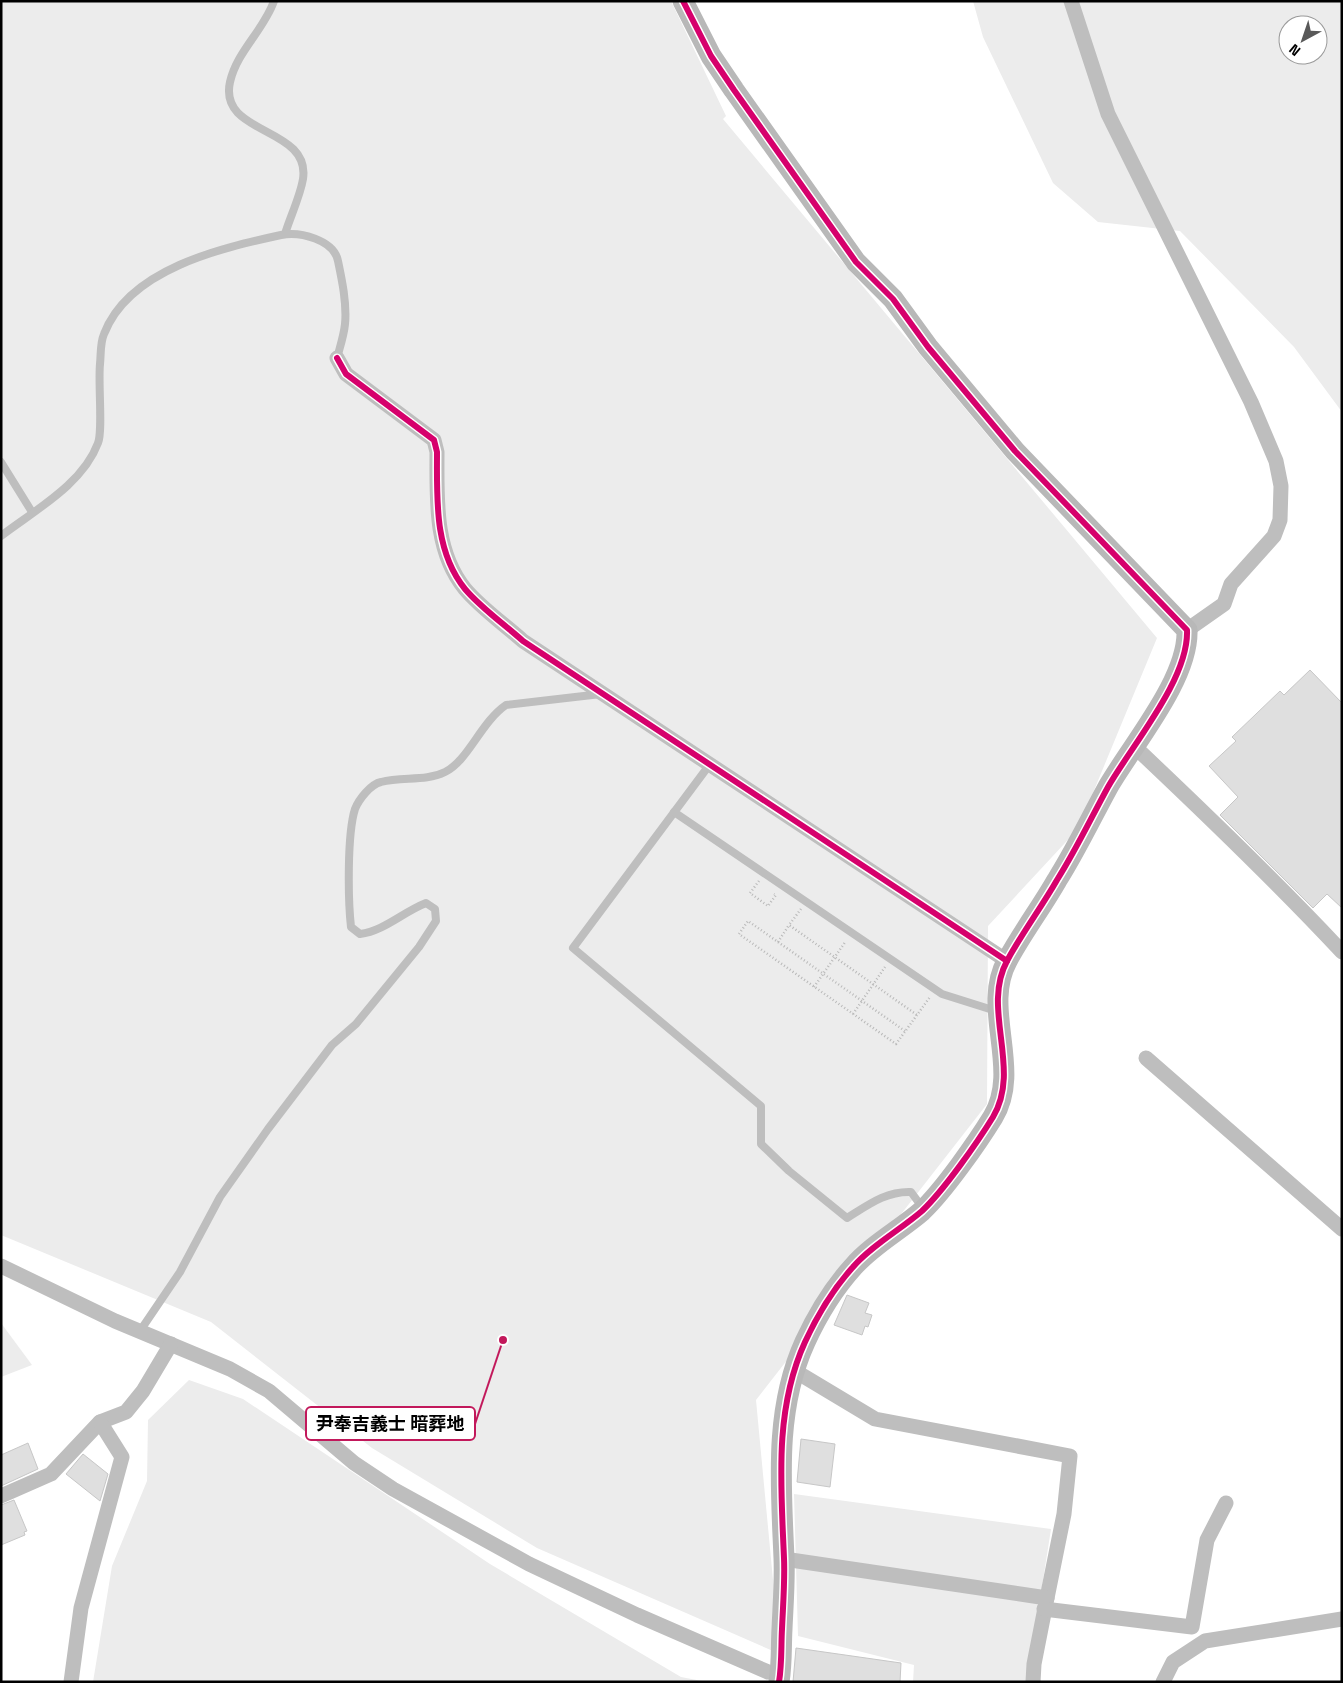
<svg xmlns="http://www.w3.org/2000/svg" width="1343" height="1683" font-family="'Space Grotesk','Noto Sans JP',sans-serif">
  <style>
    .green { fill: #ececec; fill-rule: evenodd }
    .building { fill: #dfdfdf; stroke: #c7c7c7 }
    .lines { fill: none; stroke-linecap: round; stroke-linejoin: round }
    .path { stroke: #b9b9b9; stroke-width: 2.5; stroke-dasharray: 1 2.5; stroke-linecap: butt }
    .lane { stroke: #bebebe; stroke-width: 8 }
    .street { stroke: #bebebe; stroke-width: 15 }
    .secondary { stroke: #b8b8b8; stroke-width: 21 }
    .cycleway-casing { stroke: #fff; stroke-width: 9 }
    .cycleway { stroke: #d6006c; stroke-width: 6 }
    .leader { fill: none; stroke: #c2185b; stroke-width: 2 }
    .callout-dot { fill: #c2185b; stroke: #fff; stroke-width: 2 }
    .callout { fill: #fff; stroke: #c2185b; stroke-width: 2 }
    .callout-label { font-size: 18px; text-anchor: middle; font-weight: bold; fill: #000 }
  </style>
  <rect width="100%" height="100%" fill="#fff"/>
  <g class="green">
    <polygon points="1,1 671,1 726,116 723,119 1157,638 1078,829 988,926 987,1104 756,1400 780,1654 537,1548 372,1448 211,1322 1,1235"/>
    <path d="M973,1h369v411l-48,-65 -114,-116 -82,-9 -45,-39 -70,-146zM1288,25h30v30h-30z"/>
    <polygon points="1,1323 32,1365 1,1377"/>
    <polygon points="189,1380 243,1399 490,1564 681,1677 707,1682 93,1682 112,1566 147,1481 148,1420"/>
    <polygon points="794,1494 1051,1529 1027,1682 913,1682 914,1665 798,1636"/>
  </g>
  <g class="building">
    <polygon points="1310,670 1342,703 1342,908 1327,894 1313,908 1220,815 1238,797 1209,766 1236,741 1232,737 1280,691 1284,695"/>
    <polygon points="847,1295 869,1303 865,1313 872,1315 868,1327 865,1326 862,1335 834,1325"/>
    <polygon points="801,1439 835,1444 830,1487 797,1482"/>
    <polygon points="28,1443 38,1469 1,1486 1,1455"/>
    <polygon points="83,1454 108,1474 100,1501 66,1474"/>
    <polygon points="14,1500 27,1531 24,1532 25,1535 1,1545 1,1505"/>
    <polygon points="796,1648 901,1663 900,1682 793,1682"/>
  </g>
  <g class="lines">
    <g class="path">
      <polyline points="759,881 750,893 768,906 776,895 774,894"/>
      <polyline points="801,909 789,925 917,1015"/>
      <polyline points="778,942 789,925"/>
      <polyline points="814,987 846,941"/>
      <polyline points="853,1014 885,967"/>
      <polyline points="905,1031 748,921 739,934 896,1044 930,997"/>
    </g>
    <g class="lane">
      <path d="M274,1c-10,29 -37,50 -44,81 -12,54 81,44 73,97 -3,18 -13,38 -18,55"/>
      <polyline points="1,462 32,512"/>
      <path d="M1,536c34,-26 82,-52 97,-93 5,-12 0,-60 2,-79 1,-9 0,-21 4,-30 25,-65 117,-86 177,-99 19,-4 53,5 57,26 4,19 9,43 7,63 -1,11 -5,23 -8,34"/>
      <path d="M710,764l-137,184 188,158v38l28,27 58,47c21,-13 39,-27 64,-26l11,15"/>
      <polyline points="674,812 942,994 996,1011"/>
      <path d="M140,1331l40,-59 40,-75 48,-68 64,-84 24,-21 63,-77 17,-26 -1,-12 -9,-6c-23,9 -42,28 -66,31l-9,-7c-3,-27 -4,-93 4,-118 4,-10 16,-25 26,-27 21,-6 44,0 64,-10 23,-11 36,-50 61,-67l95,-11"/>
    </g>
    <g class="street">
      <polyline points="1071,1 1108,114 1251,402 1276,461 1281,486 1280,520 1274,536 1231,584 1224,604 1187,630"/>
      <path d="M337,358l9,16 88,66 3,12c0,47 -3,99 28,137 16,19 39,35 58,52l484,320"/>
      <path d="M1135,747c71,67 141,134 207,205"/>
      <polyline points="1146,1058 1342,1229"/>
      <polyline points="1,1266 115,1321 230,1369 269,1391 354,1463 393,1489 529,1564 637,1615 768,1672 780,1673"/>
      <polyline points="795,1371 875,1419 1070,1456 1064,1514 1047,1598"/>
      <polyline points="1,1496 51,1474 100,1422 126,1412 143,1391 171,1344"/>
      <polyline points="784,1559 1047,1598 1034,1664 1033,1682"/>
      <polyline points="1044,1609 1192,1627 1207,1540 1226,1503"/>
      <polyline points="71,1682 81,1608 122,1457 100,1422"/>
      <polyline points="1163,1682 1173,1662 1205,1641 1342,1619"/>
    </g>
    <path class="secondary" d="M683,1l28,55 23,34 122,172 37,37 35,48 87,104 172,179c2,49 -55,115 -79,157 -17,31 -32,63 -51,93 -16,28 -35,53 -50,81 -26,48 15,108 -14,156 -16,26 -49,73 -71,94 -22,19 -50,34 -69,56 -19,21 -36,49 -48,75 -31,68 -24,143 -21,216 1,23 -1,47 -2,71 -1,17 0,35 -3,53"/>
    <g class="cycleway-casing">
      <g id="cycleway">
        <path d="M683,1l28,55 23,34 122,172 37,37 35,48 87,104 172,179c2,49 -55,115 -79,157 -17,31 -32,63 -51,93 -16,28 -35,53 -50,81 -26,48 15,108 -14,156 -16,26 -49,73 -71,94 -22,19 -50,34 -69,56 -19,21 -36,49 -48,75 -31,68 -24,143 -21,216 1,23 -1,47 -2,71 -1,17 0,35 -3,53"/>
        <path d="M337,358l9,16 88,66 3,12c0,47 -3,99 28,137 16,19 39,35 58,52l484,320"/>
      </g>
    </g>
    <use href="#cycleway" class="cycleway"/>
  </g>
  <path class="leader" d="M503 1340L475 1424"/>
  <circle class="callout-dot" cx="503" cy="1340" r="5"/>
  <rect class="callout" x="306" y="1407" width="169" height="33" rx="5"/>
  <g class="callout-label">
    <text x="390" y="1430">尹奉吉義士 暗葬地</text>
  </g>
  <rect width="1343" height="1683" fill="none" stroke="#000000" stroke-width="5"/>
  <g transform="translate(1303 40) rotate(220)"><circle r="24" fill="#ffffff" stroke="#999999"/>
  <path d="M0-4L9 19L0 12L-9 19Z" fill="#595959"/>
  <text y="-8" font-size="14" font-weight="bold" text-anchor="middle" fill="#000000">N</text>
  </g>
</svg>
